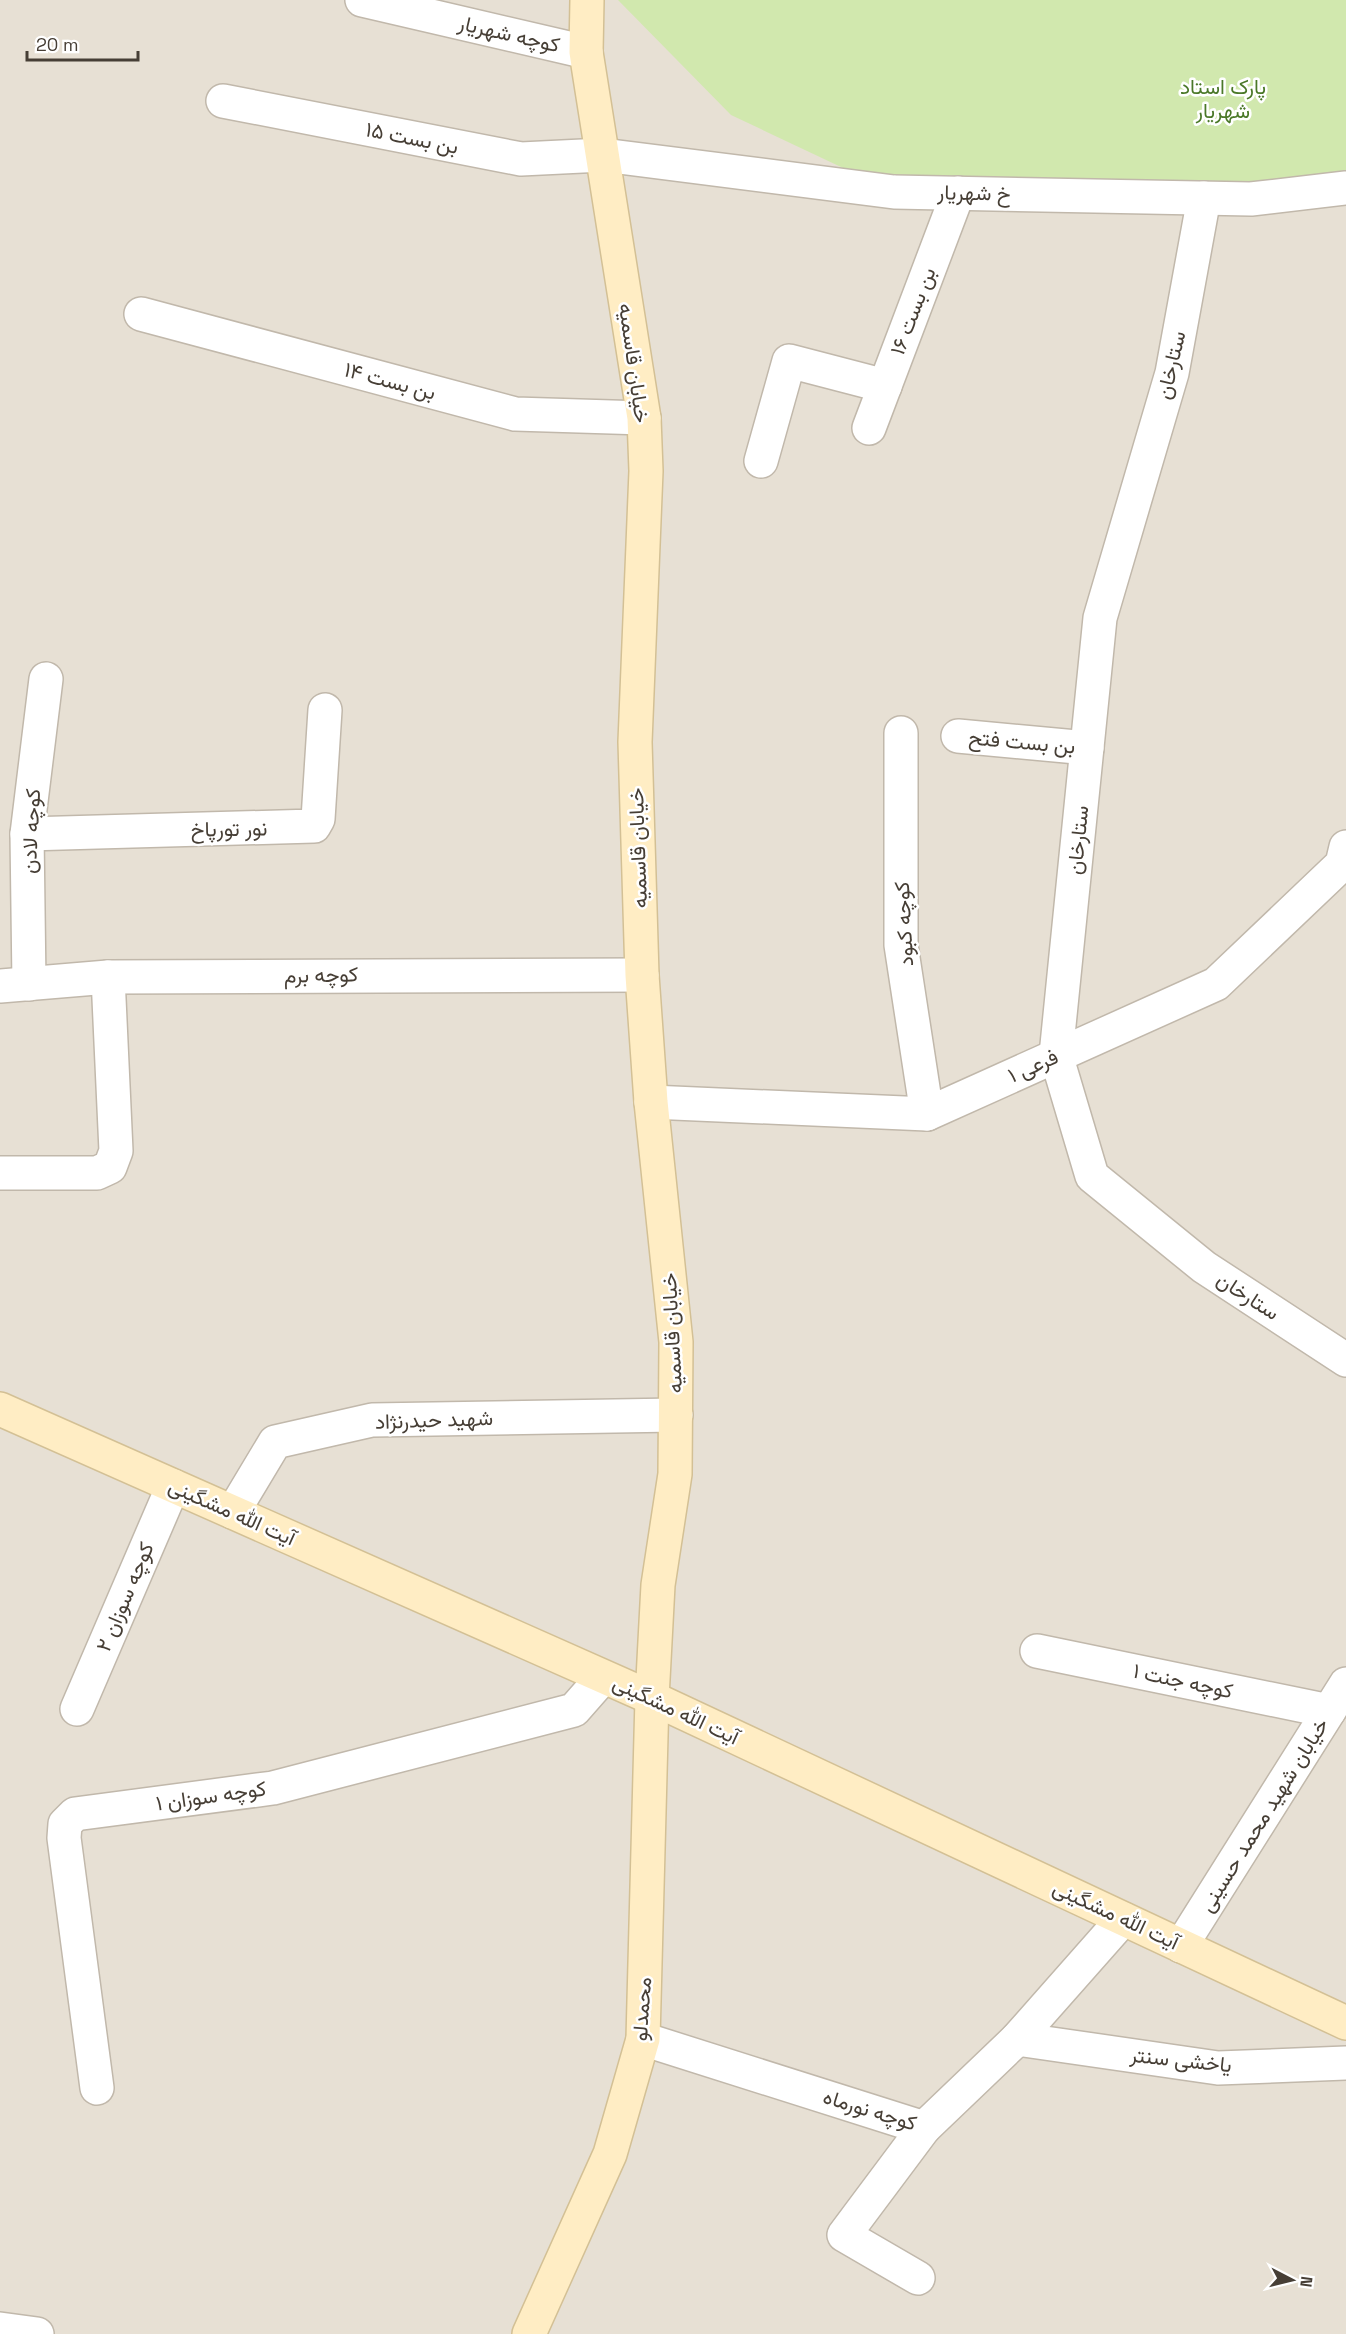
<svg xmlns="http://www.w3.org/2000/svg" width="1346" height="2334" font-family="'Space Grotesk',Vazirmatn,sans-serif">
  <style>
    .residential { fill: #e7e0d4 }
    .green { fill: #d1e8ae }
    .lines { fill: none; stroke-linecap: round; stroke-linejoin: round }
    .street-casing { stroke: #c1b8ab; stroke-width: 36 }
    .secondary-casing { stroke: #d3c095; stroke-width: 36 }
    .street { stroke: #fff; stroke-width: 33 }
    .secondary { stroke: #ffedc4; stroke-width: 33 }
    .labels { text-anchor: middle; stroke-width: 5; stroke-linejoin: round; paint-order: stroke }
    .street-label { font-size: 21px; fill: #463e35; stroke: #fff }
    .park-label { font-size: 21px; fill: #4a7828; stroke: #fff }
  </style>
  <rect width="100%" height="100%" fill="#f3eee6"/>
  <rect class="residential" x="0" y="0" width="1346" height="2334"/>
  <polygon class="green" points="618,0 1346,0 1346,188 894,192 731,115"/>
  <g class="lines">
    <g class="street-casing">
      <g id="street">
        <polyline points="362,0 586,52"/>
        <polyline points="223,101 521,159 603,155 894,192 1251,199 1346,188"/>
        <polyline points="1204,198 1172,373 1100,618 1056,1055 1092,1176 1204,1267 1346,1360"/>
        <polyline points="141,314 515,414 644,418"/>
        <polyline points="869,428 958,193"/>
        <polyline points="761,461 789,361 885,386"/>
        <polyline points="901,733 901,945 927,1114"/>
        <polyline points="958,736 1087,748"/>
        <polyline points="27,834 314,826 318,819 325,710"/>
        <polyline points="29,984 27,834 46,679"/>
        <polyline points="0,986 108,977 642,975"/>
        <polyline points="651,1102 927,1114 1216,984 1342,864 1346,847"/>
        <polyline points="0,1173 97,1173 110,1167 116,1151 108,977"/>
        <polyline points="233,1512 275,1442 372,1420 676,1415"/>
        <polyline points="1037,1651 1329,1711"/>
        <polyline points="77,1709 173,1486"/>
        <polyline points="1181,1946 1346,1684"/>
        <polyline points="643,2039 924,2128 1017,2039 1123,1919"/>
        <polyline points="1017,2039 1218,2068 1346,2063"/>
        <polyline points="97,2088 64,1838 65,1824 75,1814 273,1788 574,1710 603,1677"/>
        <polyline points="918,2278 844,2235 924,2128"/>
        <polyline points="0,2329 37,2334"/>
      </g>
    </g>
    <g class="secondary-casing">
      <g id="secondary">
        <polyline points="0,1409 652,1698 1346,2023"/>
        <polyline points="529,2334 610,2154 643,2039 652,1698 658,1585 675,1474 676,1342 651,1102 642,975 635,742 646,471 644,418 586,52 587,0"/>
      </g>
    </g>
    <use href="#street" class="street"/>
    <use href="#secondary" class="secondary"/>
  </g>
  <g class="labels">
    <g class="street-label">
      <text transform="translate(509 34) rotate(13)" y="7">کوچه شهریار</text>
      <text transform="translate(412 138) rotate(11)" y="7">بن بست ۱۵</text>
      <text transform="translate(974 193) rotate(1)" y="7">خ شهریار</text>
      <text transform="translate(913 311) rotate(-69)" y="7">بن بست ۱۶</text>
      <text transform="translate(634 363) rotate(82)" y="7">خیابان قاسمیه</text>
      <text transform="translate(1171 365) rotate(-77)" y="7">ستارخان</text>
      <text transform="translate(390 381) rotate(15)" y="7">بن بست ۱۴</text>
      <text transform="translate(1022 742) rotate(5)" y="7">بن بست فتح</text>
      <text transform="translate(229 829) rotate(-1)" y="7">نور تورپاخ</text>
      <text transform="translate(31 831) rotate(-87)" y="7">کوچه لادن</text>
      <text transform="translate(1078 840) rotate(-84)" y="7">ستارخان</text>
      <text transform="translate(638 848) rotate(-92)" y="7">خیابان قاسمیه</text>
      <text transform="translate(904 924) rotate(-93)" y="7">کوچه کبود</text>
      <text transform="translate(321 975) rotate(-1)" y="7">کوچه برم</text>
      <text transform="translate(1033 1066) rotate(-24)" y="7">فرعی ۱</text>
      <text transform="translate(1248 1296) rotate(33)" y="7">ستارخان</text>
      <text transform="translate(672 1333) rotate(-93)" y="7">خیابان قاسمیه</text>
      <text transform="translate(434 1420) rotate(-2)" y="7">شهید حیدرنژاد</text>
      <text transform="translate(232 1512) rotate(24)" y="7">آیت الله مشگینی</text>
      <text transform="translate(125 1597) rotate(-67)" y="7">کوچه سوزان ۲</text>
      <text transform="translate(1183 1681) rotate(12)" y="7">کوچه جنت ۱</text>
      <text transform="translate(676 1710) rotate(25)" y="7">آیت الله مشگینی</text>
      <text transform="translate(211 1796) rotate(-8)" y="7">کوچه سوزان ۱</text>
      <text transform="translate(1264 1815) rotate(-58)" y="7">خیابان شهید محمد حسینی</text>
      <text transform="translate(1116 1915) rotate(25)" y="7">آیت الله مشگینی</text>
      <text transform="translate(642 2009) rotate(-86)" y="7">محمدلو</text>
      <text transform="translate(1181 2060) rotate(6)" y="7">یاخشی سنتر</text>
      <text transform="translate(870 2110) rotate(17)" y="7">کوچه نورماه</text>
    </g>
    <g class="park-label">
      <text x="1223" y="94">پارک استاد<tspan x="1223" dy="24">شهریار</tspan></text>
    </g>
  </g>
  <g transform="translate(1292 2280) rotate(97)" stroke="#ffffff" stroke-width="4.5" paint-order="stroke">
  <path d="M0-4.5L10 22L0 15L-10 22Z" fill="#463e35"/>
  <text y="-9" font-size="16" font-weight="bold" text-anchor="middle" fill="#463e35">N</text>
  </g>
  <path d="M27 51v9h111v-9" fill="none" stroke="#463e35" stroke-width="3"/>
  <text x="36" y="51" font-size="18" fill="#463e35" stroke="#ffffff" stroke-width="4.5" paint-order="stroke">20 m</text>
</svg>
